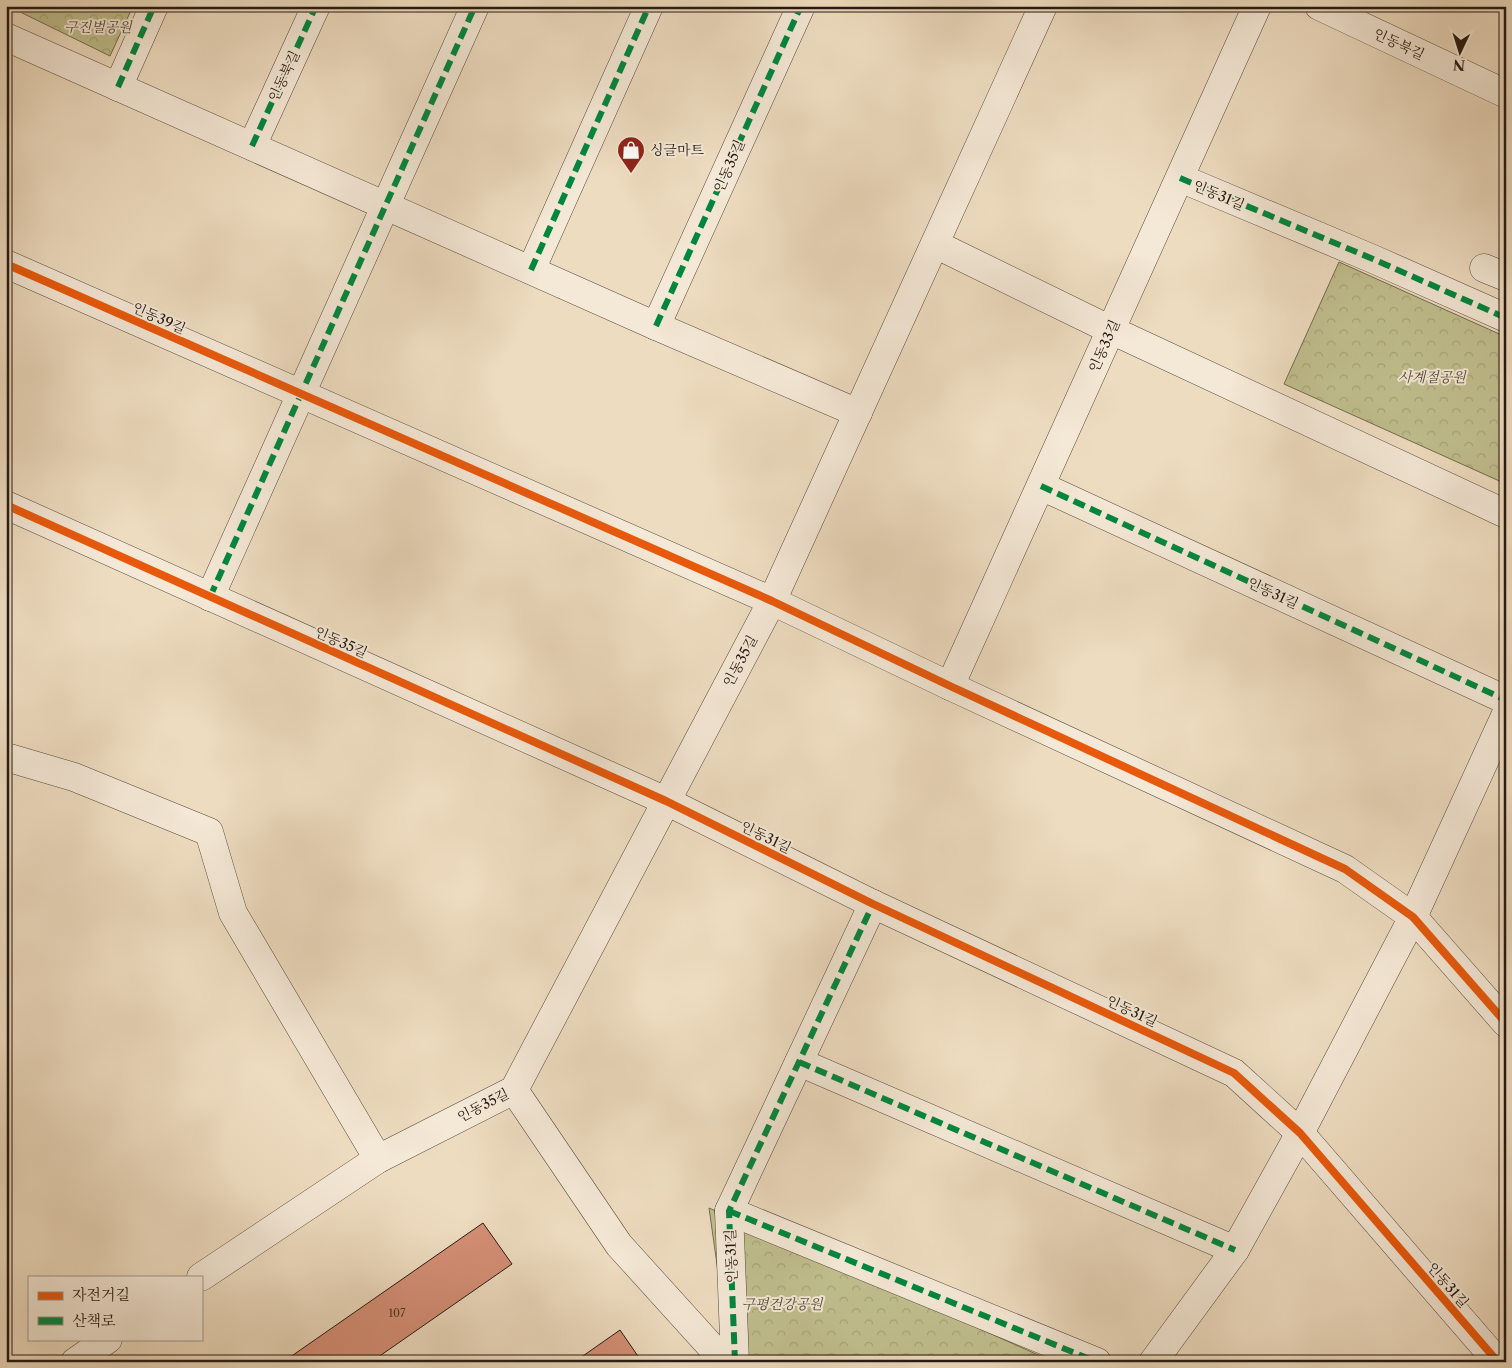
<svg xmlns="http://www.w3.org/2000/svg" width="1512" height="1368" font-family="'Libre Caslon Text','Noto Serif KR',serif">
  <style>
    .park { fill: url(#park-crowns); stroke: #736c4f }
    .building { fill: #d58f76; stroke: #261911 }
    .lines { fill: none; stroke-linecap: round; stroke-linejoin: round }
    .minor-casing { stroke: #584a3d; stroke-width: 29 }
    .minor { stroke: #f4e8d6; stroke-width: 28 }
    .quiet { stroke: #00873e; stroke-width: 6; stroke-dasharray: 12 6; stroke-linecap: butt }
    .cycleway-casing { stroke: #f4e8d6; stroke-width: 11 }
    .cycleway { stroke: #e8590c; stroke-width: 8 }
    .labels { text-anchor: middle; stroke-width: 4; stroke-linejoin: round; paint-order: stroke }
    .number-label { font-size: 11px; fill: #52362a }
    .park-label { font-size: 14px; font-style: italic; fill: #544b36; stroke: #f4e8d6 }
    .street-label { font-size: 14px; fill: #261911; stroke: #f4e8d6 }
    .poi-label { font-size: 14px; fill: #261911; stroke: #f4e8d6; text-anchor: start }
  </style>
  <defs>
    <pattern id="park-crowns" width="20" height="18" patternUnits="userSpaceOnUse" patternTransform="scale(1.25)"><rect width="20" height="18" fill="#c0be8d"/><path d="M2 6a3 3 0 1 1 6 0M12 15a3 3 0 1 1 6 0" fill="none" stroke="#a5a379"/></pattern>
  </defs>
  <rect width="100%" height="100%" fill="#eedcc0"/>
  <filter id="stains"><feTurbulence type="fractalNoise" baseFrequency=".004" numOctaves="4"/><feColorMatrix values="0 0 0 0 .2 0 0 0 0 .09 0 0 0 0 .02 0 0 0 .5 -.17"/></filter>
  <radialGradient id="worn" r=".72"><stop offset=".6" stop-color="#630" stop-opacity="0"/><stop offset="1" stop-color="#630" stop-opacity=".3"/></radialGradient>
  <g class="park">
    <polygon points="8,6 133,6 110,56"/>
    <polygon points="1339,262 1506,337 1506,484 1284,384"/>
    <polygon points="709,1208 1054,1362 737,1362 729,1349"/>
  </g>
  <g class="building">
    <polygon points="483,1223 512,1264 371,1362 283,1362"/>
    <polygon points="620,1330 642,1362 583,1362 580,1358"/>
  </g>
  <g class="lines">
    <g class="minor-casing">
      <g id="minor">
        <polyline points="1319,6 1506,94"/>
        <polyline points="6,37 656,326 858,413"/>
        <polyline points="118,87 154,6"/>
        <polyline points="252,146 316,6"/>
        <polyline points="1180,178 1373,259 1506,318"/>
        <polyline points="935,244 1111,330 1506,514"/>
        <polyline points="6,264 772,601 950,686 1345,869 1413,917 1506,1023"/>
        <polyline points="1484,268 1506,277"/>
        <polyline points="531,270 649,6"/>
        <polyline points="656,326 801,6"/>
        <polyline points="1041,486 1506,700"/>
        <polyline points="6,505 666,801 873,904 1234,1073 1300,1133 1498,1362"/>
        <polyline points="210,597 475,6"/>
        <polyline points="950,686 1257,6"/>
        <polyline points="6,757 74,777 209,832 233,913 378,1159"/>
        <polyline points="799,1062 1235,1250"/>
        <polyline points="514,1090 619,1245 725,1362"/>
        <polyline points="729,1211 1097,1362"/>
        <polyline points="201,1277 378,1159 514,1090 772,601 1043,6"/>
        <polyline points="75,1362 108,1339"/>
        <polyline points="735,1362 729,1211 873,904"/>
        <polyline points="1153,1362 1235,1250 1300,1133 1413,917 1506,714"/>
      </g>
    </g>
    <use href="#minor" class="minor"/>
    <g class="quiet">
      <polyline points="118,87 154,6"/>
      <polyline points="252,146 316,6"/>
      <polyline points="1180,178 1373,259 1506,318"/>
      <polyline points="531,270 649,6"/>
      <polyline points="656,326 801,6"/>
      <polyline points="1041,486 1506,700"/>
      <polyline points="210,597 475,6"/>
      <polyline points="799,1062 1235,1250"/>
      <polyline points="729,1211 1097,1362"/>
      <polyline points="735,1362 729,1211 873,904"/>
    </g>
    <g class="cycleway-casing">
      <g id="cycleway">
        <polyline points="6,264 772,601 950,686 1345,869 1413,917 1506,1023"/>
        <polyline points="6,505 666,801 873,904 1234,1073 1300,1133 1498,1362"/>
      </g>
    </g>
    <use href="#cycleway" class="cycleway"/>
  </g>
  <defs>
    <g id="shop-pin" transform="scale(1.4375)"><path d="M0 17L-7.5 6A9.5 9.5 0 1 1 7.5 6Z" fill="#8f2418" stroke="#f4e8d6"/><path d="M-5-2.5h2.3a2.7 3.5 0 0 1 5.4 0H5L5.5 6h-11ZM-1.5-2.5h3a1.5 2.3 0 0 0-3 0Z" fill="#fff"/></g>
  </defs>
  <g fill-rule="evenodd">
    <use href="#shop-pin" x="631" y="150"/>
  </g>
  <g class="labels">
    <g class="number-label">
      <text x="397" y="1317">107</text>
    </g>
    <g class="park-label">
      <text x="98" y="32">구진벌공원</text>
      <text x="1432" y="382">사계절공원</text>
      <text x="782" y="1309">구평건강공원</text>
    </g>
    <g class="street-label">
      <text transform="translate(1399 44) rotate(25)" y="5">인동북길</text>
      <text transform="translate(284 76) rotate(-65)" y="5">인동북길</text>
      <text transform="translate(729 166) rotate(-66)" y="5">인동35길</text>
      <text transform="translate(1219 195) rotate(23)" y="5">인동31길</text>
      <text transform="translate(159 318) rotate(24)" y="5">인동39길</text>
      <text transform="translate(1104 346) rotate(-66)" y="5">인동33길</text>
      <text transform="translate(1273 593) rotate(25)" y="5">인동31길</text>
      <text transform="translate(341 642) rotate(24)" y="5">인동35길</text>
      <text transform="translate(740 661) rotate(-62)" y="5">인동35길</text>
      <text transform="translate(766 837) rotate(26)" y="5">인동31길</text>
      <text transform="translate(1132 1011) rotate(25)" y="5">인동31길</text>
      <text transform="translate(483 1105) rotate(-27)" y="5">인동35길</text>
      <text transform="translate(731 1256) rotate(-92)" y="5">인동31길</text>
      <text transform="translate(1448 1285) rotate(49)" y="5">인동31길</text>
    </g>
    <g class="poi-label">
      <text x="650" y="155">싱글마트</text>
    </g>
  </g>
  <rect width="1512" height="1368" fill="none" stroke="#eedcc0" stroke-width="25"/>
  <rect x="8" y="8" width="1497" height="1353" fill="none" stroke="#261911" stroke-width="2.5"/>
  <rect x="12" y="12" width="1487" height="1343" fill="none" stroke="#261911"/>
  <rect x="28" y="1276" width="175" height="65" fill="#f4e8d6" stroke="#a29587"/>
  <rect x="38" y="1292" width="25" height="8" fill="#e8590c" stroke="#a29587"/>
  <text x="72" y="1300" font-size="15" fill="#261911">자전거길</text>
  <rect x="38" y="1317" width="25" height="8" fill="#00873e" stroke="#a29587"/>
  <text x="72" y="1326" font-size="15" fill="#261911">산책로</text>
  <g transform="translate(1460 52) rotate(184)" stroke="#f4e8d6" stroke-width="4" paint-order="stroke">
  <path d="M0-4L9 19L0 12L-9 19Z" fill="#261911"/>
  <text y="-8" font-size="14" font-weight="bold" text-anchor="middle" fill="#261911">N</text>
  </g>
  <rect width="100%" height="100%" filter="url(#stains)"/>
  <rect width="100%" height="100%" fill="url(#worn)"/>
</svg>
